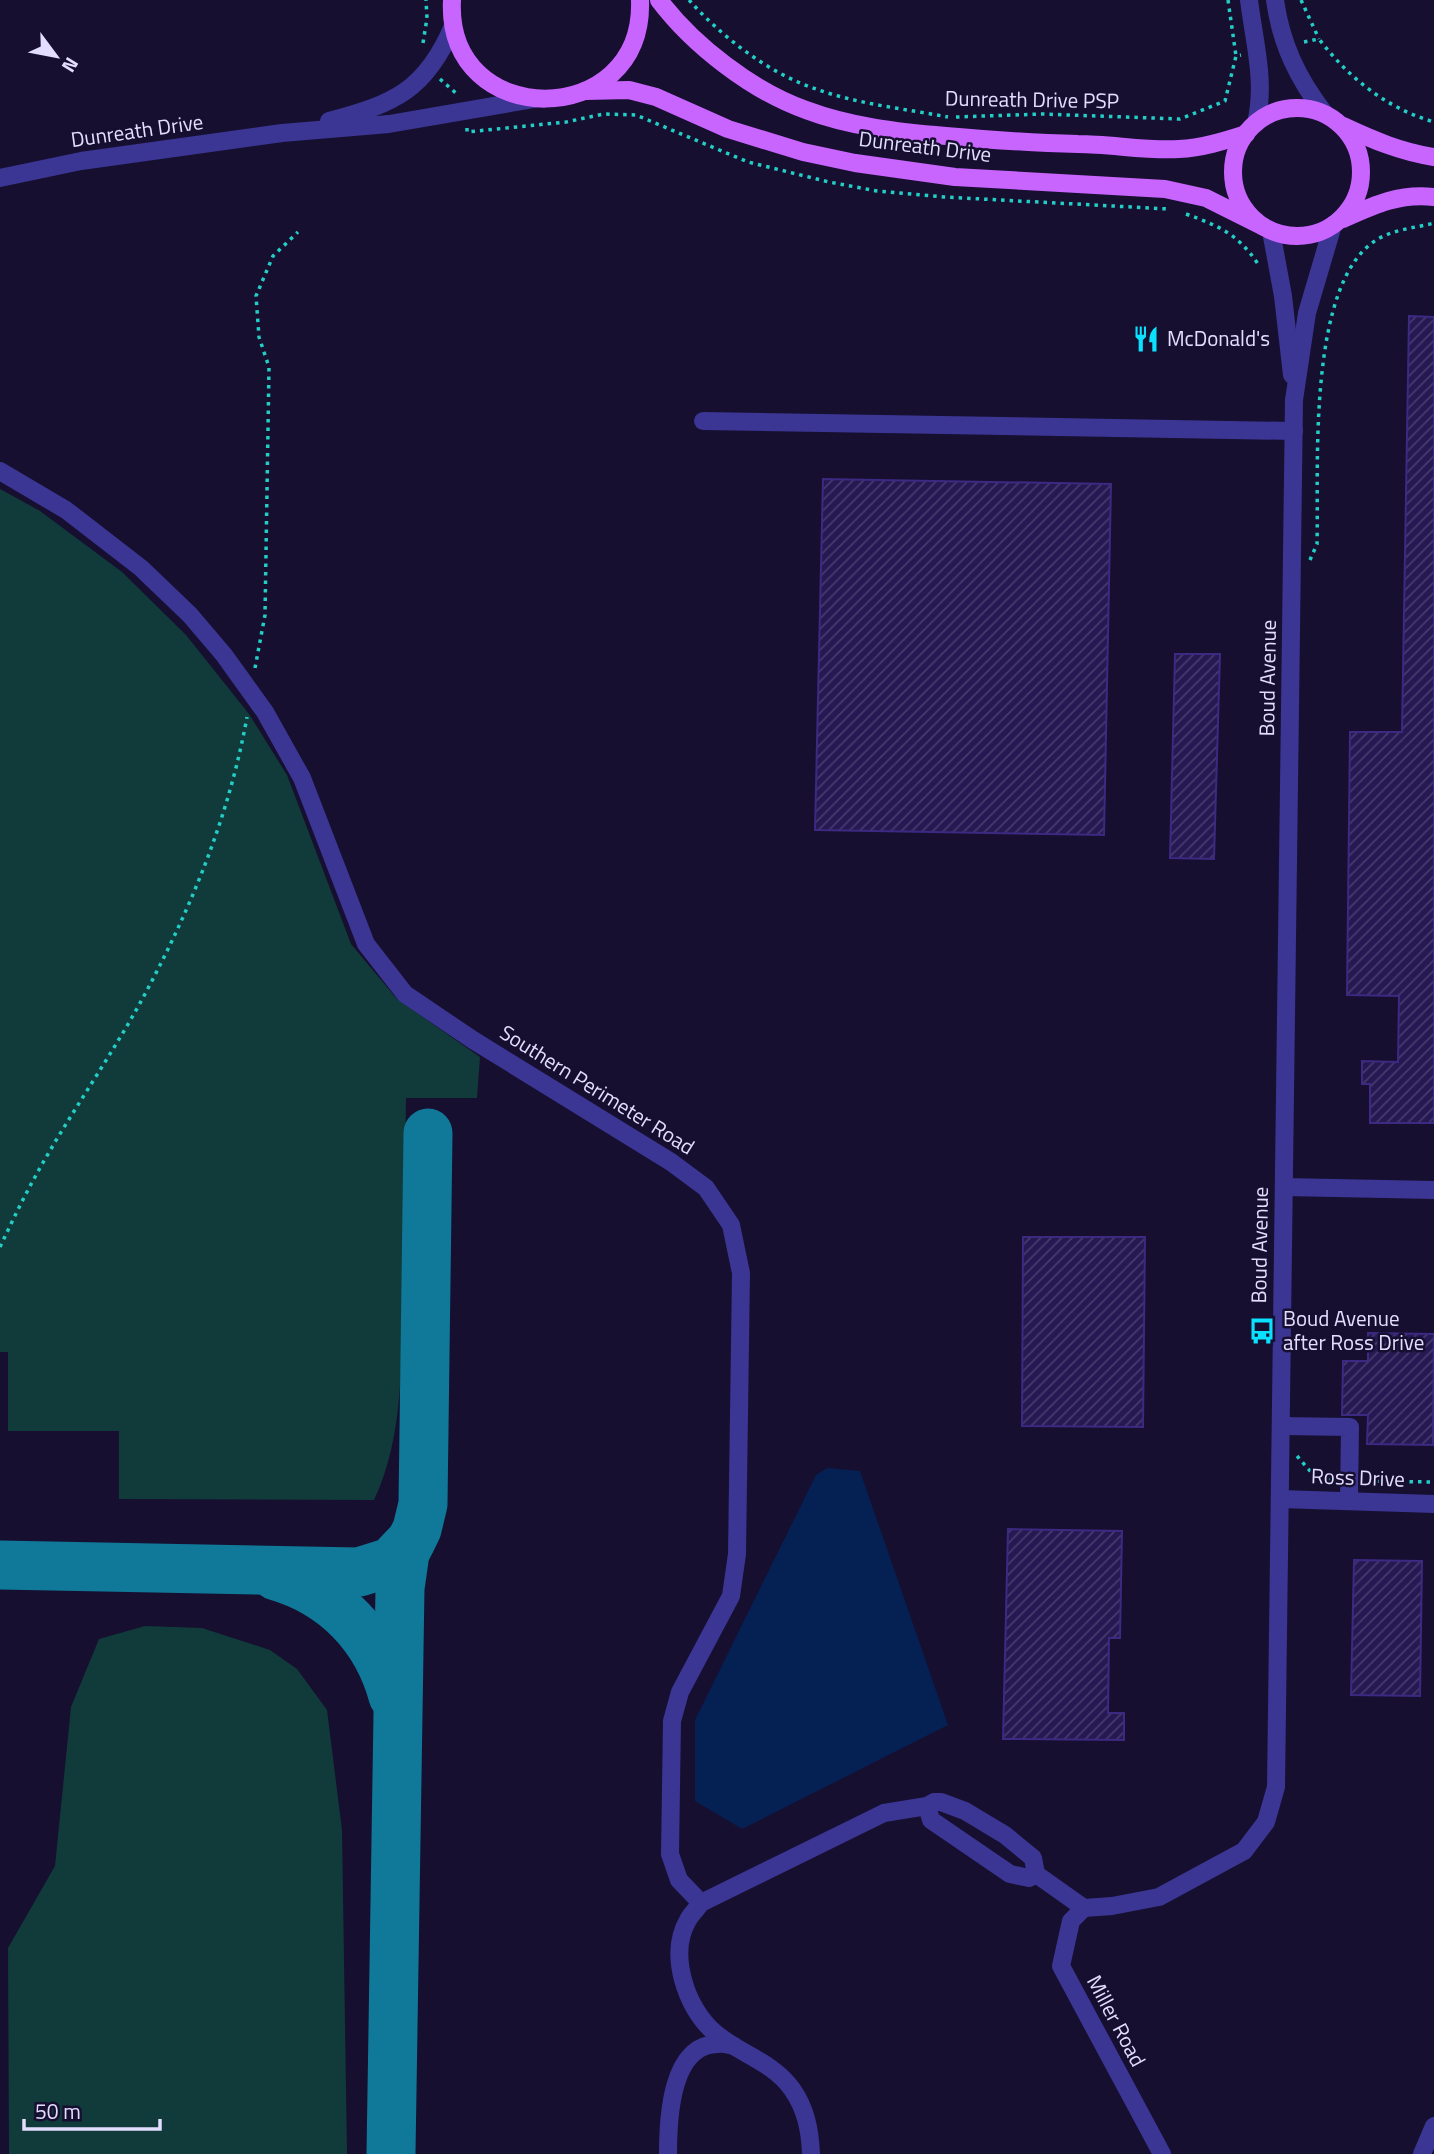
<svg xmlns="http://www.w3.org/2000/svg" width="1434" height="2154" font-family="'Titillium Web',sans-serif">
  <style>
    .green { fill: #113b3a }
    .water { fill: #052053 }
    .lines { fill: none; stroke-linecap: round; stroke-linejoin: round }
    .taxiway { stroke: #107898; stroke-width: 49 }
    .building { fill: url(#building-hatch); stroke: #3c2982; stroke-width: 2 }
    .path { stroke: #23cec7; stroke-width: 3.5; stroke-dasharray: 3.5 5; stroke-linecap: butt }
    .minor { stroke: #3b3594; stroke-width: 18 }
    .major { stroke: #c965ff; stroke-width: 18 }
    .labels { text-anchor: middle; stroke-width: 5; stroke-linejoin: round; paint-order: stroke }
    .street-label { font-size: 21px; fill: #e3deff; stroke: #160f30 }
    .poi-label { font-size: 21px; fill: #e3deff; stroke: #160f30; text-anchor: start }
  </style>
  <defs>
    <pattern id="building-hatch" width="6" height="6" patternUnits="userSpaceOnUse" patternTransform="scale(1.75)"><rect width="6" height="6" fill="#261953"/><path d="M-1 1l2-2M0 6l6-6M5 7l2-2" fill="none" stroke="#453a6d"/></pattern>
  </defs>
  <rect width="100%" height="100%" fill="#160f30"/>
  <g class="green">
    <path d="M0,489l40,22 82,61 64,63 63,79 38,61 64,169 46,55 83,58 -3,41h-71c-1,62 -2,125 -3,187 -2,71 2,150 -29,215l-255,-1v-68h-111v-79h-8z"/>
    <polygon points="145,1626 202,1628 270,1650 297,1669 327,1710 342,1830 347,2154 9,2154 8,1948 55,1866 71,1707 99,1639"/>
  </g>
  <polygon class="water" points="827,1468 860,1471 948,1725 742,1829 695,1801 695,1720 816,1475"/>
  <g class="lines">
    <g class="taxiway">
      <polyline points="0,1565 359,1572 391,1562 411,1541"/>
      <path d="M276,1576c59,17 101,61 117,120"/>
      <polyline points="391,2154 400,1588 405,1553 417,1529 423,1504 428,1133"/>
    </g>
  </g>
  <g class="building">
    <polygon points="1409,316 1434,317 1434,1123 1370,1123 1370,1084 1362,1084 1362,1061 1398,1062 1399,996 1347,995 1350,732 1402,732"/>
    <polygon points="823,479 1111,484 1104,835 815,830"/>
    <polygon points="1175,654 1220,654 1214,859 1170,858"/>
    <polygon points="1023,1237 1145,1237 1143,1427 1022,1426"/>
    <polygon points="1368,1333 1434,1334 1433,1445 1367,1444 1368,1415 1342,1415 1343,1361 1368,1361"/>
    <polygon points="1008,1529 1122,1531 1120,1638 1109,1638 1108,1713 1124,1713 1124,1740 1003,1739"/>
    <polygon points="1354,1560 1422,1561 1420,1696 1351,1695"/>
  </g>
  <g class="lines">
    <g class="path">
      <path d="M689,0c33,37 79,73 127,89 41,15 90,20 132,28"/>
      <polyline points="1228,0 1236,56"/>
      <polyline points="1301,0 1319,39"/>
      <path d="M1304,42l15,-3c30,39 67,69 115,83"/>
      <polyline points="423,43 427,18 426,0"/>
      <polyline points="440,79 458,95"/>
      <polyline points="956,117 1042,114 1180,119 1225,101 1236,56 1241,55"/>
      <polyline points="467,128 467,132 566,122 604,114 636,115 748,162 829,182 877,191 944,197 1169,209"/>
      <path d="M1186,214c33,12 52,20 72,50"/>
      <path d="M1310,560l7,-16c2,-74 -11,-263 61,-305 17,-10 37,-11 56,-16"/>
      <polyline points="255,668 265,615 269,367 259,337 256,296 273,256 298,232"/>
      <path d="M0,1247c9,-19 18,-38 28,-57 35,-67 81,-129 117,-196 47,-88 84,-178 102,-277"/>
      <polyline points="1297,1456 1318,1480 1334,1480"/>
      <polyline points="1367,1481 1434,1482"/>
    </g>
    <g class="minor">
      <path d="M1249,0c5,41 17,82 7,123"/>
      <path d="M1275,0c6,44 23,79 50,114"/>
      <path d="M329,121c65,-17 97,-31 124,-95"/>
      <polyline points="0,178 81,161 282,133 389,124 534,99"/>
      <polyline points="1271,231 1283,296 1292,375"/>
      <polyline points="703,421 1294,431"/>
      <polyline points="0,471 66,510 141,568 190,615 224,655 265,712 302,778 366,944 405,994 473,1040 671,1162 706,1188 731,1225 741,1273 737,1554 731,1596 680,1692 672,1721 670,1854 679,1880 701,1903"/>
      <polyline points="1284,1187 1434,1190"/>
      <polyline points="1281,1426 1350,1427 1349,1501"/>
      <polyline points="1280,1499 1434,1504"/>
      <polyline points="927,1806 931,1820 1010,1874 1029,1878 1036,1874"/>
      <polyline points="1036,1874 1084,1908 1112,1906 1159,1897 1244,1851 1266,1822 1276,1787 1294,400 1307,313 1333,225"/>
      <polyline points="1084,1908 1071,1921 1061,1966 1162,2154"/>
      <path d="M668,2154c0,-33 2,-110 50,-110 5,-1 11,1 16,2"/>
      <path d="M811,2154c-1,-24 -5,-45 -19,-65 -20,-28 -53,-35 -78,-57 -28,-24 -46,-78 -26,-112 3,-6 9,-11 13,-17l183,-90 43,-7 7,-4h7l24,9 40,24 28,23 3,16"/>
      <polyline points="1422,2154 1434,2126"/>
    </g>
    <g class="major">
      <path d="M452,0c-7,132 193,131 188,0"/>
      <path d="M659,0c34,45 93,91 147,110 45,17 93,22 140,26 44,4 88,7 132,8 33,0 68,7 101,5 23,-1 45,-8 67,-15"/>
      <polyline points="585,91 629,90 656,97 728,129 803,152 855,163 955,177 1165,189 1206,198 1264,227"/>
      <circle cx="1297" cy="172" r="64"/>
      <path d="M1343,126c30,14 58,26 91,31"/>
      <path d="M1343,219c31,-14 56,-26 91,-22"/>
    </g>
  </g>
  <defs>
    <g id="restaurant-bare" transform="scale(2.1)"><path d="M-5-6h1v4h1v-4h1v4h1v-4h1v5L-1.5 .5V6h-2V.5L-5-1ZM5-6V6H3V1.5H1.5Q1.5-4 5-6Z" fill="#0ae1ff" stroke="#160f30" stroke-width="2.5" paint-order="stroke"/></g>
    <g id="bus-bare" transform="scale(2.1)"><path d="M-5-6H5V4H4V6H2V4H-2V6H-4V4H-5ZM-3.5-4V0h7V-4ZM-3.5 1.2v1.5H-2V1.2ZM2 1.2v1.5H3.5V1.2Z" fill="#0ae1ff" stroke="#160f30" stroke-width="2.5" paint-order="stroke"/></g>
  </defs>
  <g fill-rule="evenodd">
    <use href="#restaurant-bare" x="1146" y="339"/>
    <use href="#bus-bare" x="1262" y="1331"/>
  </g>
  <g class="labels">
    <g class="street-label">
      <text transform="translate(1032 100) rotate(1)" y="7">Dunreath Drive PSP</text>
      <text transform="translate(137 131) rotate(-8)" y="7">Dunreath Drive</text>
      <text transform="translate(925 147) rotate(7)" y="7">Dunreath Drive</text>
      <text transform="translate(1268 678) rotate(-89)" y="7">Boud Avenue</text>
      <text transform="translate(597 1090) rotate(32)" y="7">Southern Perimeter Road</text>
      <text transform="translate(1260 1245) rotate(-89)" y="7">Boud Avenue</text>
      <text transform="translate(1358 1478) rotate(2)" y="7">Ross Drive</text>
      <text transform="translate(1116 2021) rotate(62)" y="7">Miller Road</text>
    </g>
    <g class="poi-label">
      <text x="1167" y="346">McDonald's</text>
      <text x="1283" y="1326">Boud Avenue<tspan x="1283" dy="24">after Ross Drive</tspan></text>
    </g>
  </g>
  <g transform="translate(56 56) rotate(122)" stroke="#160f30" stroke-width="5" paint-order="stroke">
  <path d="M0-5L12 26L0 18L-12 26Z" fill="#e3deff"/>
  <text y="-10" font-size="19" font-weight="bold" text-anchor="middle" fill="#e3deff">N</text>
  </g>
  <path d="M24 2119v10h136v-10" fill="none" stroke="#e3deff" stroke-width="3.5"/>
  <text x="35" y="2119" font-size="21" fill="#e3deff" stroke="#160f30" stroke-width="5" paint-order="stroke">50 m</text>
</svg>
